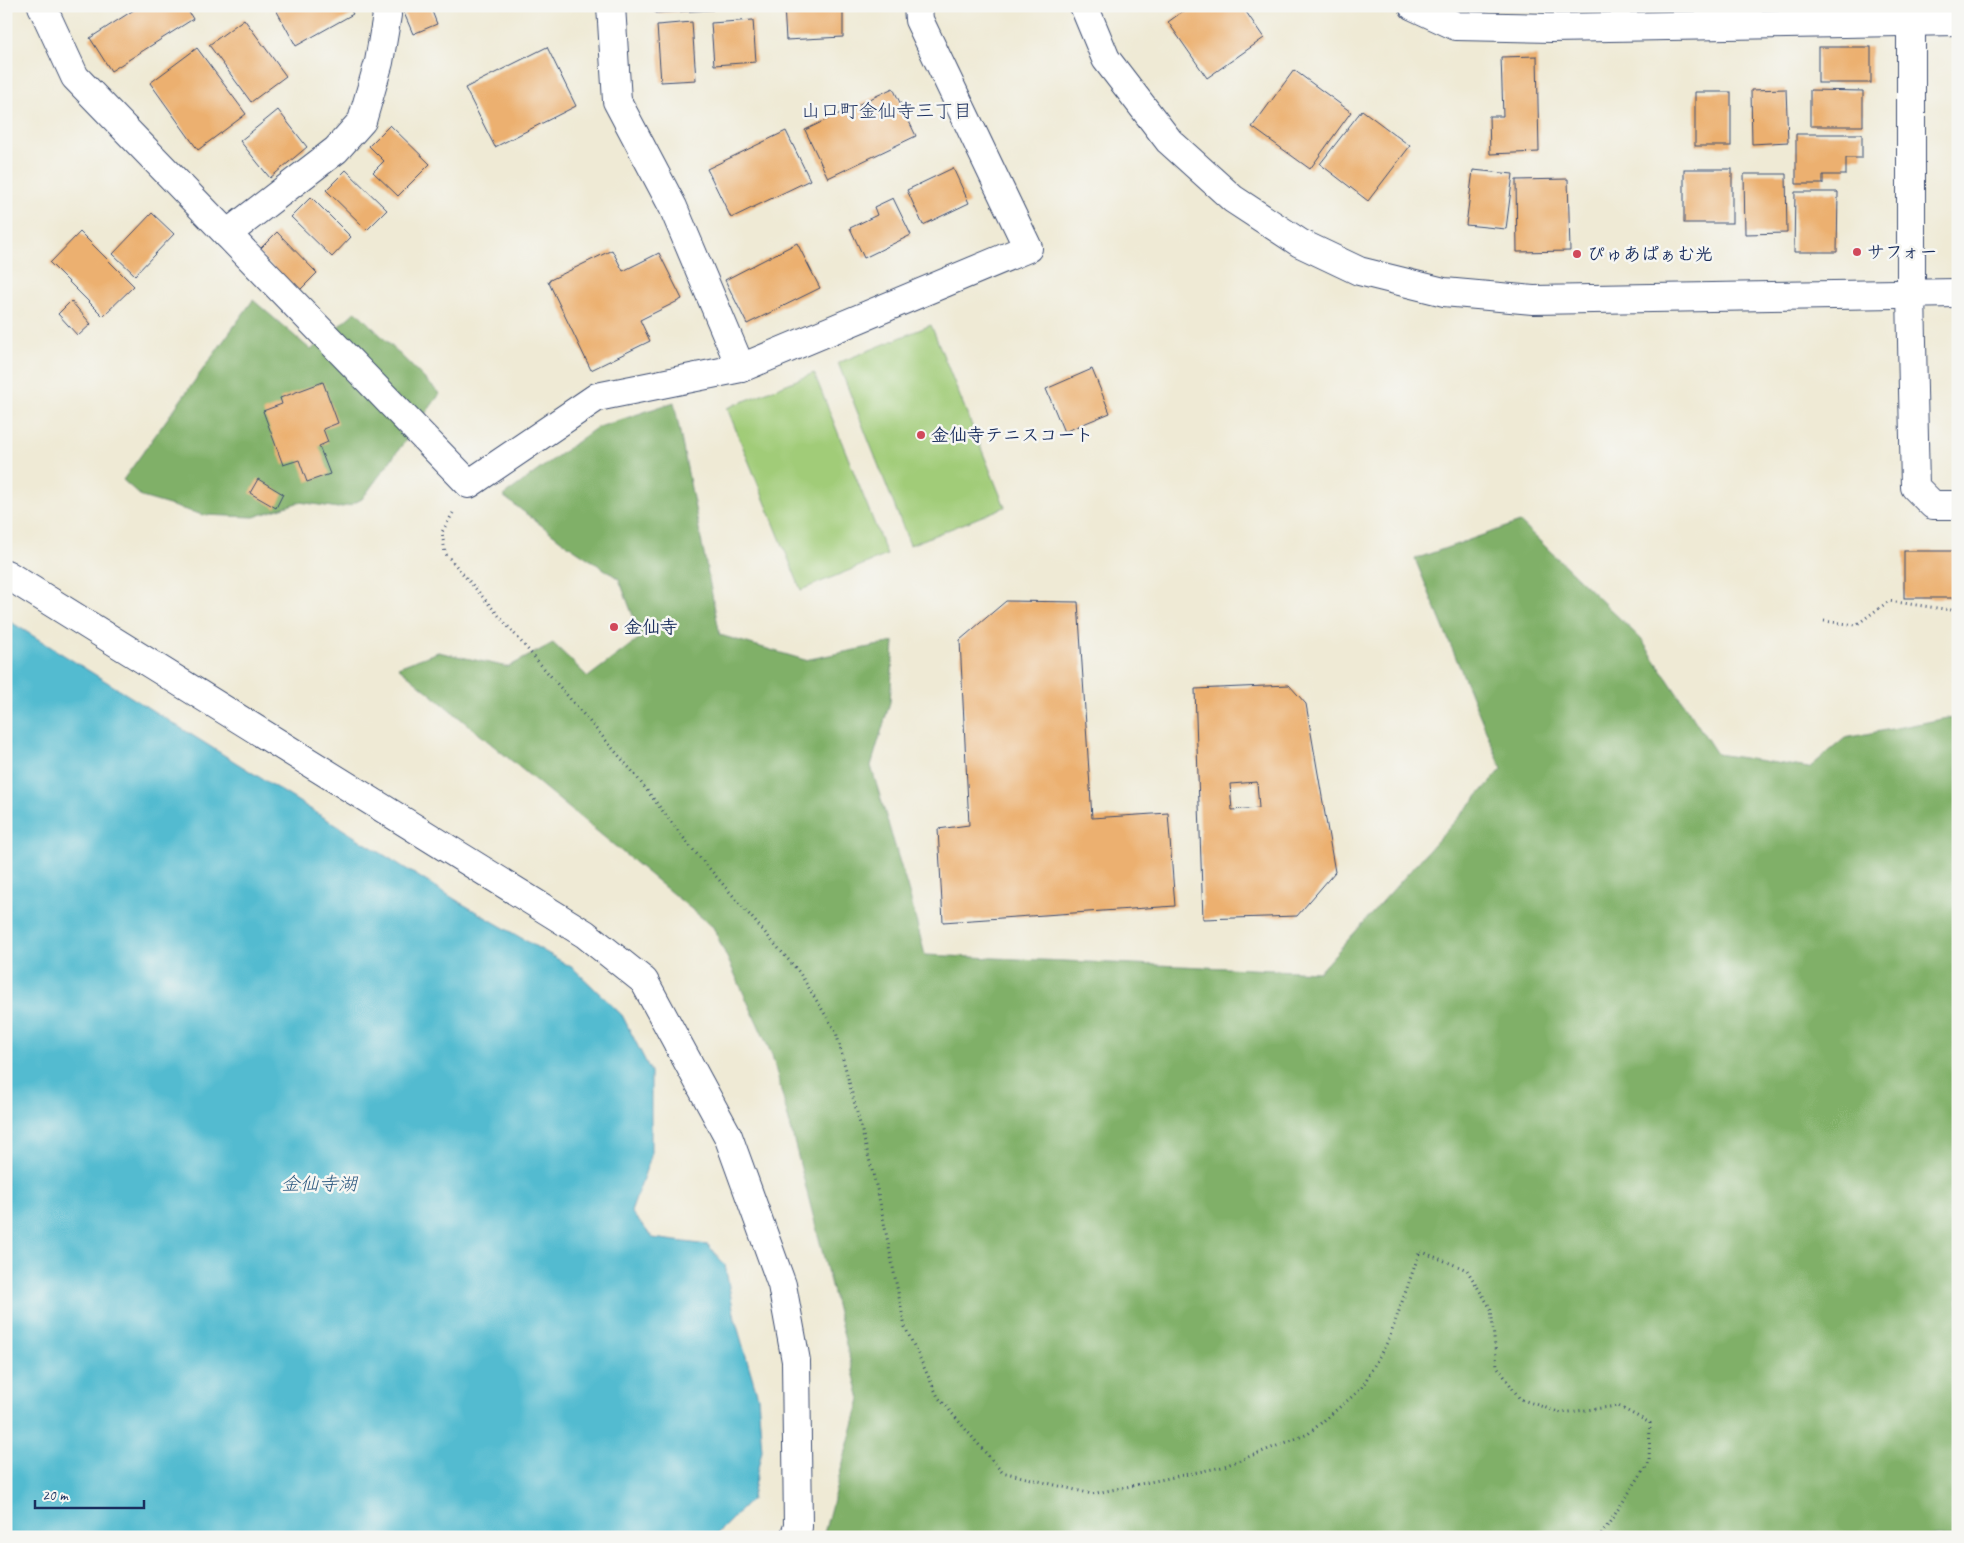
<svg xmlns="http://www.w3.org/2000/svg" width="1964" height="1543" font-family="Caveat,'Klee One',sans-serif">
  <style>
    .green { fill: #a1cc78; stroke: #5e7e6b }
    .forest { fill: #80b068; stroke: #4e7063 }
    .water { fill: #53bbd0; stroke: #377597 }
    .building { fill: #ecb06f; fill-rule: evenodd }
    .lines { fill: none; stroke-linecap: round; stroke-linejoin: round }
    .street-casing { stroke: #3b4b70; stroke-width: 30 }
    .secondary-casing { stroke: #3b4b70; stroke-width: 30 }
    .path { stroke: #3b4b70; stroke-width: 3; stroke-dasharray: 1 4; stroke-linecap: butt }
    .street { stroke: #fff; stroke-width: 28 }
    .secondary { stroke: #fff; stroke-width: 28 }
    .poi-dot { fill: #d1495b; stroke: #f6f6f2; stroke-width: 2 }
    .labels { text-anchor: middle; stroke-width: 5; stroke-linejoin: round; paint-order: stroke }
    .poi-label { font-size: 18px; font-weight: bold; fill: #1b2f5e; stroke: #f6f6f2; text-anchor: start }
    .neighbourhood-label { font-size: 19px; fill: #1b2f5e; stroke: #f6f6f2 }
    .water-label { font-size: 19px; font-style: italic; fill: #2c5980; stroke: #f6f6f2 }
  </style>
  <rect width="100%" height="100%" fill="#f6f6f2"/>
  <filter id="ink" filterUnits="userSpaceOnUse"><feTurbulence type="fractalNoise" baseFrequency=".02" numOctaves="2"/><feDisplacementMap in="SourceGraphic" scale="10" xChannelSelector="R" yChannelSelector="G"/><feConvolveMatrix kernelMatrix="1 2 1 2 8 2 1 2 1" color-interpolation-filters="sRGB"/></filter>
  <filter id="wash" filterUnits="userSpaceOnUse"><feTurbulence type="fractalNoise" baseFrequency=".0096" numOctaves="4" result="noise"/><feDisplacementMap in="SourceGraphic" scale="20" xChannelSelector="R" yChannelSelector="G"/><feGaussianBlur stdDeviation="1.12" result="paint"/><feColorMatrix in="noise" values="0 0 0 0 0 0 0 0 0 0 0 0 0 0 0 0 0 1.4 0 .05"/><feComposite in="paint" operator="in"/></filter>
  <g filter="url(#wash)">
    <rect width="100%" height="100%" fill="#efead5"/>
    <g class="green">
      <polygon points="931,325 1005,507 910,545 838,363"/>
      <polygon points="814,373 887,555 801,590 727,408"/>
    </g>
    <g class="forest">
      <polygon points="253,300 311,350 356,311 440,394 362,499 350,505 338,508 300,502 254,517 203,515 142,497 123,480"/>
      <polygon points="674,402 720,635 805,660 894,642 890,702 871,766 909,893 925,955 1319,972 1502,769 1415,559 1520,522 1641,639 1717,754 1809,768 1845,738 1958,716 1958,1537 823,1537 860,1399 772,1055 713,927 398,667 438,652 508,667 553,643 588,677 641,637 619,579 562,541 503,496 596,428"/>
    </g>
    <polygon class="water" points="6,619 461,903 573,968 622,1015 651,1072 651,1156 631,1212 653,1238 708,1245 725,1265 735,1319 758,1397 762,1450 751,1500 714,1537 6,1537"/>
    <g id="blocks">
      <g class="building">
        <polygon points="140,6 185,6 193,19 111,71 90,38"/>
        <polygon points="274,6 348,6 353,14 296,46"/>
        <polygon points="401,6 430,6 437,24 413,34"/>
        <polygon points="655,6 713,6 713,10 655,13"/>
        <polygon points="784,6 843,6 843,37 786,40"/>
        <polygon points="1190,6 1242,6 1264,38 1207,78 1168,22"/>
        <polygon points="244,19 286,76 251,102 209,45"/>
        <polygon points="753,20 756,62 714,65 711,23"/>
        <polygon points="692,22 696,80 661,82 657,25"/>
        <polygon points="547,47 576,106 495,147 465,88"/>
        <rect x="1818" y="47" width="53" height="36"/>
        <polygon points="197,48 246,114 198,150 150,83"/>
        <polygon points="1537,56 1539,152 1490,154 1489,116 1503,116 1501,57"/>
        <polygon points="1294,70 1351,112 1310,169 1252,127"/>
        <polygon points="893,88 916,136 828,178 805,130"/>
        <polygon points="1786,89 1788,142 1752,144 1751,90"/>
        <polygon points="1810,90 1863,91 1863,126 1810,126"/>
        <rect x="1695" y="92" width="36" height="54"/>
        <polygon points="278,110 307,147 270,178 240,141"/>
        <polygon points="1362,110 1410,146 1368,201 1320,164"/>
        <polygon points="390,125 430,164 398,196 373,172 384,161 369,146"/>
        <polygon points="786,131 810,180 731,218 707,169"/>
        <polygon points="1796,134 1862,134 1862,158 1846,158 1846,175 1823,175 1823,184 1796,184"/>
        <polygon points="953,168 969,203 923,225 907,190"/>
        <rect x="1684" y="169" width="48" height="54"/>
        <polygon points="346,170 387,210 367,230 326,190"/>
        <polygon points="1473,170 1513,174 1506,229 1466,225"/>
        <polygon points="1744,174 1786,174 1787,233 1745,234"/>
        <polygon points="1568,179 1570,251 1517,252 1516,180"/>
        <polygon points="1795,192 1838,192 1837,252 1794,252"/>
        <polygon points="311,197 351,237 332,257 291,217"/>
        <polygon points="893,198 911,235 864,258 850,228 877,215 874,207"/>
        <polygon points="152,213 174,234 135,275 113,254"/>
        <polygon points="80,232 134,286 103,316 50,263"/>
        <polygon points="277,232 317,273 298,292 257,252"/>
        <polygon points="797,243 820,288 747,324 725,280"/>
        <polygon points="612,250 623,271 659,253 682,299 640,320 650,341 591,370 548,281"/>
        <polygon points="71,301 91,324 78,336 58,314"/>
        <polygon points="1092,369 1110,413 1064,432 1046,389"/>
        <polygon points="323,382 338,423 323,429 328,442 319,446 330,474 307,482 299,460 283,465 263,411 282,404 280,398"/>
        <polygon points="258,479 283,494 276,508 250,493"/>
        <rect x="1904" y="551" width="54" height="47"/>
        <polygon points="1006,601 1078,602 1092,818 1168,813 1175,906 943,922 938,829 969,825 960,640"/>
        <path d="M1289,685l17,19 29,168 -38,44 -94,3 -8,-230zM1257,782l2,26 -27,2 -2,-26z"/>
      </g>
    </g>
  </g>
  <g filter="url(#ink)">
    <use href="#blocks" fill-opacity="0" stroke="#3b4b70" stroke-width="1"/>
    <g class="lines">
      <g class="street-casing">
        <g id="street">
          <polyline points="42,6 75,77 469,484 597,397 741,368"/>
          <polyline points="611,6 617,101 673,207 741,368 1028,248 919,20 918,6"/>
          <polyline points="1413,6 1456,26 1551,28 1958,21"/>
          <polyline points="1911,21 1911,293 1915,487 1933,505 1958,505"/>
          <polyline points="227,234 336,150 362,121 379,62 387,15 384,6"/>
          <polyline points="6,574 585,934 644,981 728,1136 782,1285 796,1361 798,1527 794,1537"/>
        </g>
      </g>
      <g class="secondary-casing">
        <polyline id="secondary" points="1084,6 1106,59 1169,141 1233,199 1300,243 1359,271 1444,292 1533,300 1958,293"/>
      </g>
      <g class="path">
        <polyline points="453,513 442,532 445,553 632,771 689,845 799,972 836,1032 878,1193 905,1327 938,1397 1002,1472 1092,1494 1222,1467 1308,1434 1361,1389 1389,1339 1420,1251 1467,1270 1491,1309 1497,1366 1520,1399 1561,1413 1618,1406 1650,1423 1649,1462 1600,1537"/>
        <polyline points="1824,621 1856,625 1889,601 1951,610 1958,614"/>
      </g>
      <use href="#street" class="street"/>
      <use href="#secondary" class="secondary"/>
    </g>
  </g>
  <g class="poi-dot">
    <circle cx="1857" cy="252" r="5"/>
    <circle cx="1577" cy="254" r="5"/>
    <circle cx="921" cy="435" r="5"/>
    <circle cx="614" cy="627" r="5"/>
  </g>
  <g class="labels">
    <g class="poi-label">
      <text x="1867" y="258">サフォー</text>
      <text x="1587" y="260">ぴゅあぱぁむ光</text>
      <text x="931" y="441">金仙寺テニスコート</text>
      <text x="624" y="633">金仙寺</text>
    </g>
    <g class="neighbourhood-label">
      <text x="887" y="117">山口町金仙寺三丁目</text>
    </g>
    <g class="water-label">
      <text x="319" y="1190">金仙寺湖</text>
    </g>
  </g>
  <rect width="1964" height="1543" fill="none" stroke="#f6f6f2" stroke-width="25"/>
  <path d="M35 1500v8h109v-8" fill="none" stroke="#1b2f5e" stroke-width="2.5"/>
  <text x="42" y="1500" font-size="15" fill="#1b2f5e" stroke="#f6f6f2" stroke-width="4" paint-order="stroke">20 m</text>
</svg>
